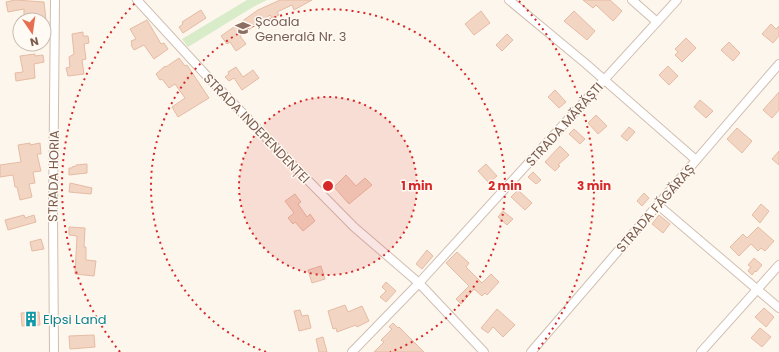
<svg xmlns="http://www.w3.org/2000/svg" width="779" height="352" font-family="Poppins,sans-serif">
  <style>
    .green { fill: #d8ecc9 }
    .building { fill: #f3d5c3; stroke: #e6bba3 }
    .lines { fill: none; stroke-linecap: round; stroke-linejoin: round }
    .minor-casing { stroke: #d1beb0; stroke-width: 10 }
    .minor { stroke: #fff; stroke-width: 8 }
    .ring { fill: none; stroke: #d62828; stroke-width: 2; stroke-dasharray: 2 4 }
    .labels { text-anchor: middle; stroke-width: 3; stroke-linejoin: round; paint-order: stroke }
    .education-label { font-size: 13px; fill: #785e54; stroke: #fffaf3; text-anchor: start }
    .street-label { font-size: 13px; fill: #7a5c4d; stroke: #fffaf3 }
    .culture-label { font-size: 13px; fill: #0d838f; stroke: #fffaf3; text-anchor: start }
    .centre { fill: #d62828; stroke: #fffaf3; stroke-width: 2 }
    .ring-label { font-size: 12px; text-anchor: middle; font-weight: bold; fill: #d62828; stroke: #fffaf3; stroke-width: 3; stroke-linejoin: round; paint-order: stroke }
  </style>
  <rect width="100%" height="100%" fill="#fdf6ec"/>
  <polygon class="green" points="247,0 267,0 253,7 188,47 182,39"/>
  <g class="building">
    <polygon points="15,0 44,2 46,20 24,20 24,9 8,12 6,2"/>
    <polygon points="280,0 312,0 294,10 292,5 277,12 279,15 272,18 270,15 240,36 246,44 236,51 230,42 227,44 221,36 258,10"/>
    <polygon points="583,0 610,0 622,11 613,21 596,5 593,8"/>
    <polygon points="201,10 206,18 183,33 179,27 183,24 182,22"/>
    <polygon points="481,11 490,23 474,35 465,24"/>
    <polygon points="574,11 595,31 587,40 564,21"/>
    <polygon points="147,20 161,44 164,43 168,49 154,59 144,45 134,50 131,45 132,44 131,41 136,39 130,29"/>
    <polygon points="771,24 776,29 779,26 779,36 773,43 762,34"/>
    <polygon points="83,32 83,36 88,36 89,43 84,44 86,59 82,60 84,74 68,76 66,68 70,67 69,57 74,54 72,34"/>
    <polygon points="507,34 513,40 502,51 496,45"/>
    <polygon points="686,38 696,48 682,62 675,55 678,52 675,49"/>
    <polygon points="729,42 740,53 733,61 721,50"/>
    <polygon points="35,54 35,56 43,55 44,62 34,64 35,78 16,81 15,73 23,72 20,56"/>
    <polygon points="179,58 185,66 187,65 209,98 178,117 172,107 185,98 175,84 169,88 162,79 160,80 156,74 165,66 166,67"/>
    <polygon points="668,66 678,76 669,85 659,75"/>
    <polygon points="236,67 243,77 253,70 259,78 242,90 234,78 229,81 225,77 229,74 228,72"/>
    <polygon points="555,90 566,102 559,108 548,97"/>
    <polygon points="779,92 779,110 772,118 763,110"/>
    <polygon points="700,100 713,111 706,118 694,107"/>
    <polygon points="596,115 607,126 598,134 588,123"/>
    <polygon points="629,127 635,132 627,141 621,136"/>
    <polygon points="737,128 752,141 742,153 727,139"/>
    <polygon points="574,129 585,139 580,144 569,134"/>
    <polygon points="30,143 30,145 40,143 41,154 37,154 41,171 33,172 35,183 29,184 32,197 20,200 17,187 15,187 13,175 0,177 0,165 21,162 18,145"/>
    <polygon points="560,146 569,155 558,165 560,166 555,171 545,162"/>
    <polygon points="779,151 779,165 772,159"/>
    <polygon points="87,164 87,173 69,175 69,168 72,168 72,167 76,166 76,165"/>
    <polygon points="486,164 497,176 489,183 478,171"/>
    <polygon points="533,172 541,180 536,184 528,177"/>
    <polygon points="346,175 356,186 365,178 372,185 349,204 334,187"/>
    <polygon points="70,183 92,188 91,194 69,192"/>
    <polygon points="518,190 532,203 525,210 511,197"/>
    <polygon points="644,193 649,198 642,206 637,201"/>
    <polygon points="295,194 301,202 298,204 307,217 310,214 315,221 303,231 295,222 293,224 288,218 294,213 285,201"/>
    <polygon points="761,204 769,211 760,223 752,215"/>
    <polygon points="503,211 513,219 507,225 498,217"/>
    <polygon points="24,215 25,218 34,215 36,222 8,230 5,220"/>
    <polygon points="659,215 670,224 663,233 652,224"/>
    <polygon points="69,227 85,228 84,247 86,247 86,260 96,261 94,276 75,274 77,236 69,235"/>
    <polygon points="758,227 774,241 765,251 761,248 758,251 751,244 739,256 730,247 743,234 747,238"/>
    <polygon points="41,239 44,249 32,251 30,242"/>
    <polygon points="427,250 433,256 422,269 416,264"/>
    <polygon points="457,252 469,263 466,267 482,283 491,274 499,282 487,295 485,293 482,296 474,289 461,304 456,299 469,286 446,263"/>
    <polygon points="754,258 762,265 756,272 755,271 752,275 748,271 751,267 748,265"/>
    <polygon points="321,266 325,279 312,283 308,270"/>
    <polygon points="386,282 396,291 386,302 380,297 386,291 382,287"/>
    <polygon points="345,305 348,312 362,306 369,321 357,327 356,325 337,332 336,328 333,329 328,311"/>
    <polygon points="764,308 774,317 766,327 755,317"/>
    <polygon points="497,309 515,325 503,337 493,327 488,333 481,328"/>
    <polygon points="300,310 302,316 308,315 311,328 299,331 294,311"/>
    <polygon points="39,312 40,325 22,326 21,313"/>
    <polygon points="393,323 398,328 399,327 424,352 374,352 384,342 381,340 392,329 389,327"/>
    <polygon points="760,328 771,337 762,347 751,338"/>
    <polygon points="94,335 95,347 70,349 69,336"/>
    <polygon points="323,337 327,352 319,352 316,339"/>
  </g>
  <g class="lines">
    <g class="minor-casing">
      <g id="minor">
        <polyline points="137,0 205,74 282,154 354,227 419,283 484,352"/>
        <polyline points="509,0 585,63 696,160"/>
        <polyline points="632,0 657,22"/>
        <polyline points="658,205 779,308"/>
        <polyline points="54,352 53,214 55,0"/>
        <polyline points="352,352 419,283 677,0"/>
        <polyline points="531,352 779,64"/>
        <polyline points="701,352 779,265"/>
      </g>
    </g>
    <use href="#minor" class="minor"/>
  </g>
  <circle cx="328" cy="186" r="89" fill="#d62828" fill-opacity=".12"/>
  <g class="ring">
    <circle cx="328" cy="186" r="89"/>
    <path d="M266 352A177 177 0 1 1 390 352"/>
    <path d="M120 352A266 266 0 0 1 137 1M519 1A266 266 0 0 1 536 352"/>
  </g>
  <defs>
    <g id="school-bare" transform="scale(1.2)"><path d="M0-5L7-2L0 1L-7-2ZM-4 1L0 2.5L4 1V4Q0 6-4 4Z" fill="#8d6e63" stroke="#fffaf3" stroke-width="2.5" paint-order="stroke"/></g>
    <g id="building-bare" transform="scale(1.2)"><path d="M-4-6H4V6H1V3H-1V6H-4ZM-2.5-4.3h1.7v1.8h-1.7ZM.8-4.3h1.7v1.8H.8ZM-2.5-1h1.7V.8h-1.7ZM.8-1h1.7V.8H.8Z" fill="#0f9aa8" stroke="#fffaf3" stroke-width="2.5" paint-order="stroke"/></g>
  </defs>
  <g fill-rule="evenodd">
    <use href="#school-bare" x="243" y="28"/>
    <use href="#building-bare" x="31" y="319"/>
  </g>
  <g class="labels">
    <g class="education-label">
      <text x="255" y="26">Școala<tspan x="255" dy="15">Generală Nr. 3</tspan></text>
    </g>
    <g class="street-label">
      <text transform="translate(564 124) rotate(-48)" y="5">STRADA MĂRĂȘTI</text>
      <text transform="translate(257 128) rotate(46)" y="5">STRADA INDEPENDENȚEI</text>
      <text transform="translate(53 176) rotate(-89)" y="5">STRADA HORIA</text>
      <text transform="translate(655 208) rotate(-49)" y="5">STRADA FĂGĂRAȘ</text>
    </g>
    <g class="culture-label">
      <text x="43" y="324">Elpsi Land</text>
    </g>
  </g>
  <circle cx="328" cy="186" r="6" class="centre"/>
  <g class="ring-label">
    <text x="417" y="190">1 min</text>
    <text x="505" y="190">2 min</text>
    <text x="594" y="190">3 min</text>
  </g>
  <g transform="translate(32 32) rotate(167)"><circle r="19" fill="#fffaf3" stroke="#cabbb1"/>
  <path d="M0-3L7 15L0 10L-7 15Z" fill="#e76f51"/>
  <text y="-6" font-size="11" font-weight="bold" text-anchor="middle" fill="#7a5c4d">N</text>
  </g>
</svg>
